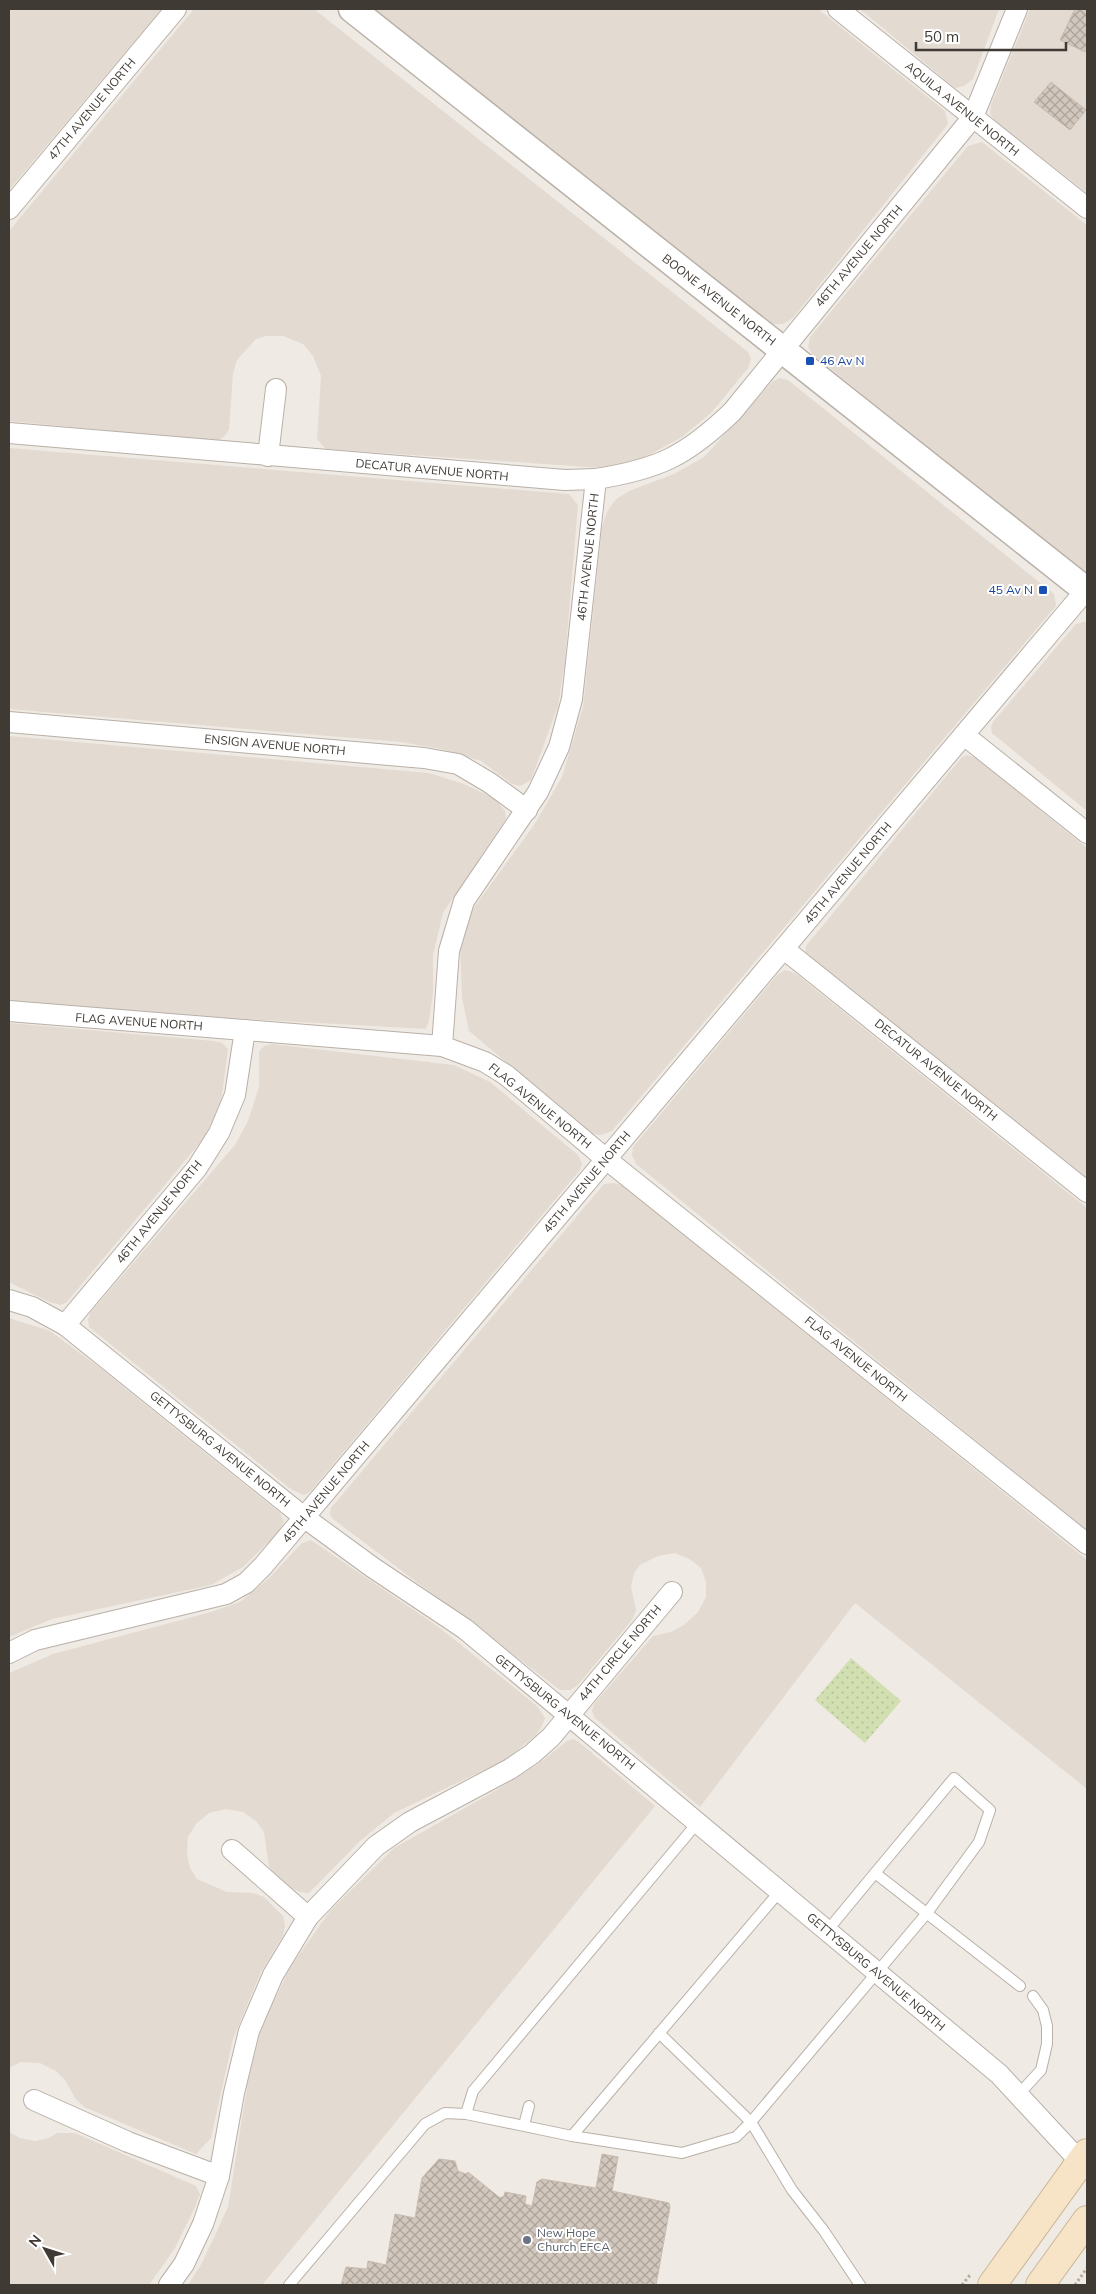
<svg xmlns="http://www.w3.org/2000/svg" width="1096" height="2294" font-family="Mulish,sans-serif">
  <style>
    .residential { fill: #e3dbd2 }
    .grass { fill: url(#grass-dots) }
    .building { fill: url(#building-cross-hatch); stroke: #c9bbaf }
    .lines { fill: none; stroke-linecap: round; stroke-linejoin: round }
    .service-casing { stroke: #b9b0a7; stroke-width: 12 }
    .minor-casing { stroke: #b9b0a7; stroke-width: 22 }
    .tertiary-casing { stroke: #b9b0a7; stroke-width: 29 }
    .secondary-casing { stroke: #cab698; stroke-width: 30 }
    .path { stroke: #b9aa9a; stroke-width: 3; stroke-dasharray: 2.5 2.5; stroke-linecap: butt }
    .service { stroke: #fff; stroke-width: 10 }
    .minor { stroke: #fff; stroke-width: 20 }
    .tertiary { stroke: #fff; stroke-width: 26 }
    .secondary { stroke: #f7e4c6; stroke-width: 28 }
    .transit-dot { fill: #1a4fb4; stroke: #fff; stroke-width: 2 }
    .worship-dot { fill: #6b7280; stroke: #fff; stroke-width: 2 }
    .labels { text-anchor: middle; stroke-width: 4; stroke-linejoin: round; paint-order: stroke }
    .street-label { font-size: 12px; fill: #403a34; stroke: #fff }
    .transit-label { font-size: 12px; fill: #164399; stroke: #fff; text-anchor: start }
    .worship-label { font-size: 12px; fill: #5b616d; stroke: #fff; text-anchor: start }
  </style>
  <defs>
    <pattern id="grass-dots" width="8" height="8" patternUnits="userSpaceOnUse" patternTransform="scale(1.25)"><rect width="8" height="8" fill="#d1dfb1"/><path d="M2 2h.1M6 6h.1" fill="none" stroke="#b4c099" stroke-width="1.8" stroke-linecap="round"/></pattern>
    <pattern id="building-cross-hatch" width="8" height="8" patternUnits="userSpaceOnUse" patternTransform="scale(1.25)"><rect width="8" height="8" fill="#d2c7bd"/><path d="M0 0l8 8M0 8l8-8" fill="none" stroke="#aca39a"/></pattern>
  </defs>
  <rect width="100%" height="100%" fill="#efeae4"/>
  <g class="residential">
    <polygon points="9,9 162,9 9,190"/>
    <polygon points="194,9 314,9 748,352 751,359 748,368 712,412 682,437 638,461 601,468 326,449 317,439 321,376 313,356 303,344 283,336 266,336 256,339 237,360 233,374 229,429 225,436 217,441 9,421 9,231"/>
    <polygon points="375,9 818,9 945,111 948,124 793,318 783,324 773,324"/>
    <polygon points="860,9 999,9 973,79 964,86 955,88"/>
    <polygon points="1030,9 1087,9 1087,193 995,121 990,114 991,105"/>
    <polygon points="982,142 1087,225 1087,574 812,354 808,347 810,337 968,146"/>
    <polygon points="780,378 788,380 1054,594 1056,606 612,1131 601,1135 592,1134 469,1031 462,998 460,942 473,909 534,825 562,777 583,707 602,527 607,512 615,500 629,491 674,474 704,457 773,381"/>
    <polygon points="9,448 569,494 578,505 565,660 558,706 531,780 520,786 512,784 481,761 441,749 401,742 9,709"/>
    <polygon points="1083,622 1087,622 1087,811 992,733 991,727 993,722 1076,624"/>
    <polygon points="9,736 429,773 464,784 495,799 505,811 506,819 443,913 433,955 433,993 429,1020 426,1029 225,1018 9,1002"/>
    <polygon points="967,755 976,758 1087,848 1087,1179 810,961 805,952 806,946 962,757"/>
    <polygon points="785,970 795,973 1087,1208 1087,1531 636,1164 632,1155 633,1147 777,975"/>
    <polygon points="9,1023 214,1041 222,1043 228,1049 221,1102 204,1138 66,1303 60,1305 47,1301 9,1282"/>
    <polygon points="271,1044 454,1065 490,1082 578,1155 582,1163 580,1170 310,1492 304,1495 292,1490 89,1327 88,1320 90,1313 235,1145 248,1121 259,1087 259,1052 264,1046"/>
    <polygon points="614,1183 622,1185 1087,1560 1087,1789 855,1603 700,1807 595,1718 592,1711 594,1704 653,1636 671,1632 684,1625 698,1612 706,1597 706,1582 701,1568 691,1560 675,1553 658,1556 640,1565 634,1573 631,1587 636,1610 632,1620 577,1686 570,1690 560,1690 333,1519 330,1514 331,1508 604,1184"/>
    <polygon points="9,1318 50,1331 100,1368 280,1513 284,1521 279,1532 243,1567 211,1585 52,1619 9,1637"/>
    <polygon points="311,1540 440,1628 537,1706 545,1718 542,1726 536,1735 505,1760 394,1813 359,1842 309,1893 300,1892 285,1885 269,1867 264,1832 256,1821 243,1812 226,1809 209,1813 196,1824 188,1837 187,1854 190,1868 197,1879 227,1892 253,1893 264,1897 283,1916 285,1925 283,1936 261,1972 233,2039 211,2138 196,2154 84,2107 75,2098 65,2080 56,2071 40,2063 21,2062 9,2068 9,1673 53,1654 211,1612 240,1602 269,1578 302,1543"/>
    <polygon points="573,1739 579,1742 655,1806 262,2285 188,2285 202,2263 228,2207 248,2081 263,2022 291,1966 330,1911 394,1848 495,1791 538,1764 567,1741"/>
    <polygon points="9,2132 20,2138 35,2141 49,2138 57,2133 75,2133 196,2186 200,2194 195,2207 175,2248 149,2285 9,2285"/>
  </g>
  <polygon class="grass" points="851,1658 901,1701 865,1743 815,1700"/>
  <g class="building">
    <polygon points="1075,9 1087,9 1087,48 1085,52 1060,40"/>
    <polygon points="1051,82 1086,110 1070,130 1034,102"/>
    <polygon points="602,2154 618,2157 612,2191 669,2203 670,2207 656,2285 341,2285 346,2267 367,2269 368,2261 386,2265 395,2214 415,2218 422,2178 439,2159 455,2161 458,2171 466,2174 468,2172 500,2198 504,2196 505,2192 526,2196 525,2204 532,2206 537,2182 542,2179 596,2188"/>
  </g>
  <g class="lines">
    <g class="service-casing">
      <g id="service">
        <polyline points="827,1931 875,1873"/>
        <polyline points="659,2033 751,2122 792,2190 824,2231 860,2285"/>
        <polyline points="1019,2094 1041,2070 1047,2044 1047,2026 1043,2010 1033,1996"/>
        <polyline points="466,2114 473,2091 698,1822"/>
        <polyline points="524,2125 529,2106"/>
        <polyline points="572,2136 780,1891"/>
        <polyline points="289,2285 425,2124 445,2113 466,2114 572,2136 682,2153 736,2137 751,2122 927,1913 979,1842 990,1810 954,1778 875,1873 1020,1986"/>
      </g>
    </g>
    <g class="minor-casing">
      <g id="minor">
        <polyline points="838,9 1087,208"/>
        <polyline points="9,209 176,9"/>
        <polyline points="9,433 565,480 596,479"/>
        <polyline points="268,456 276,389"/>
        <polyline points="9,722 424,758 458,764 490,783 527,810"/>
        <polyline points="964,735 1087,833"/>
        <polyline points="784,949 1087,1192"/>
        <polyline points="9,1011 442,1046 485,1062 506,1075 606,1159 1087,1544"/>
        <path d="M442,1046l7,-95 15,-50 74,-109 21,-45 13,-48 24,-220c63,-10 90,-23 136,-67l241,-295 44,-108"/>
        <polyline points="9,1300 32,1307 65,1325 305,1518 372,1567 465,1629 999,2074 1087,2169"/>
        <polyline points="65,1325 197,1168 219,1133 235,1095 245,1030"/>
        <polyline points="9,1653 35,1640 226,1594 246,1583 263,1566 1086,590"/>
        <polyline points="232,1850 308,1917"/>
        <polyline points="34,2100 128,2142 219,2176"/>
        <polyline points="169,2285 184,2264 203,2224 219,2176 234,2093 249,2031 273,1975 308,1917 376,1846 410,1822 510,1769 532,1754 551,1737 672,1592"/>
      </g>
    </g>
    <g class="tertiary-casing">
      <polyline id="tertiary" points="352,9 1087,591"/>
    </g>
    <g class="secondary-casing">
      <g id="secondary">
        <polyline points="992,2285 1087,2153"/>
        <polyline points="1040,2285 1087,2220"/>
      </g>
    </g>
    <g class="path">
      <polyline points="962,2285 970,2275"/>
      <polyline points="1075,2285 1087,2268"/>
    </g>
    <use href="#service" class="service"/>
    <use href="#minor" class="minor"/>
    <use href="#tertiary" class="tertiary"/>
    <use href="#secondary" class="secondary"/>
  </g>
  <g class="transit-dot">
    <rect x="805" y="356" width="10" height="10" rx="2.5"/>
    <rect x="1038" y="585" width="10" height="10" rx="2.5"/>
  </g>
  <circle class="worship-dot" cx="527" cy="2240" r="5"/>
  <g class="labels">
    <g class="street-label">
      <text transform="translate(92 109) rotate(-50)" y="4">47TH AVENUE NORTH</text>
      <text transform="translate(962 109) rotate(39)" y="4">AQUILA AVENUE NORTH</text>
      <text transform="translate(859 256) rotate(-50)" y="4">46TH AVENUE NORTH</text>
      <text transform="translate(719 300) rotate(38)" y="4">BOONE AVENUE NORTH</text>
      <text transform="translate(432 470) rotate(5)" y="4">DECATUR AVENUE NORTH</text>
      <text transform="translate(588 557) rotate(-84)" y="4">46TH AVENUE NORTH</text>
      <text transform="translate(275 745) rotate(5)" y="4">ENSIGN AVENUE NORTH</text>
      <text transform="translate(848 873) rotate(-50)" y="4">45TH AVENUE NORTH</text>
      <text transform="translate(139 1022) rotate(4)" y="4">FLAG AVENUE NORTH</text>
      <text transform="translate(936 1070) rotate(39)" y="4">DECATUR AVENUE NORTH</text>
      <text transform="translate(540 1106) rotate(39)" y="4">FLAG AVENUE NORTH</text>
      <text transform="translate(587 1182) rotate(-50)" y="4">45TH AVENUE NORTH</text>
      <text transform="translate(159 1212) rotate(-51)" y="4">46TH AVENUE NORTH</text>
      <text transform="translate(856 1359) rotate(39)" y="4">FLAG AVENUE NORTH</text>
      <text transform="translate(220 1449) rotate(39)" y="4">GETTYSBURG AVENUE NORTH</text>
      <text transform="translate(326 1492) rotate(-50)" y="4">45TH AVENUE NORTH</text>
      <text transform="translate(620 1653) rotate(-50)" y="4">44TH CIRCLE NORTH</text>
      <text transform="translate(565 1712) rotate(39)" y="4">GETTYSBURG AVENUE NORTH</text>
      <text transform="translate(876 1972) rotate(40)" y="4">GETTYSBURG AVENUE NORTH</text>
    </g>
    <g class="transit-label">
      <text x="820" y="365">46 Av N</text>
      <text x="1033" y="594" text-anchor="end">45 Av N</text>
    </g>
    <g class="worship-label">
      <text x="537" y="2237">New Hope<tspan x="537" dy="14">Church EFCA</tspan></text>
    </g>
  </g>
  <rect width="1096" height="2294" fill="none" stroke="#403a34" stroke-width="20"/>
  <g transform="translate(45 2249) rotate(309)" stroke="#ffffff" stroke-width="4" paint-order="stroke">
  <path d="M0-4L9 19L0 12L-9 19Z" fill="#403a34"/>
  <text y="-8" font-size="14" font-weight="bold" text-anchor="middle" fill="#403a34">N</text>
  </g>
  <path d="M916 42v8h150v-8" fill="none" stroke="#403a34" stroke-width="2.5"/>
  <text x="924" y="42" font-size="15" fill="#403a34" stroke="#ffffff" stroke-width="4" paint-order="stroke">50 m</text>
</svg>
